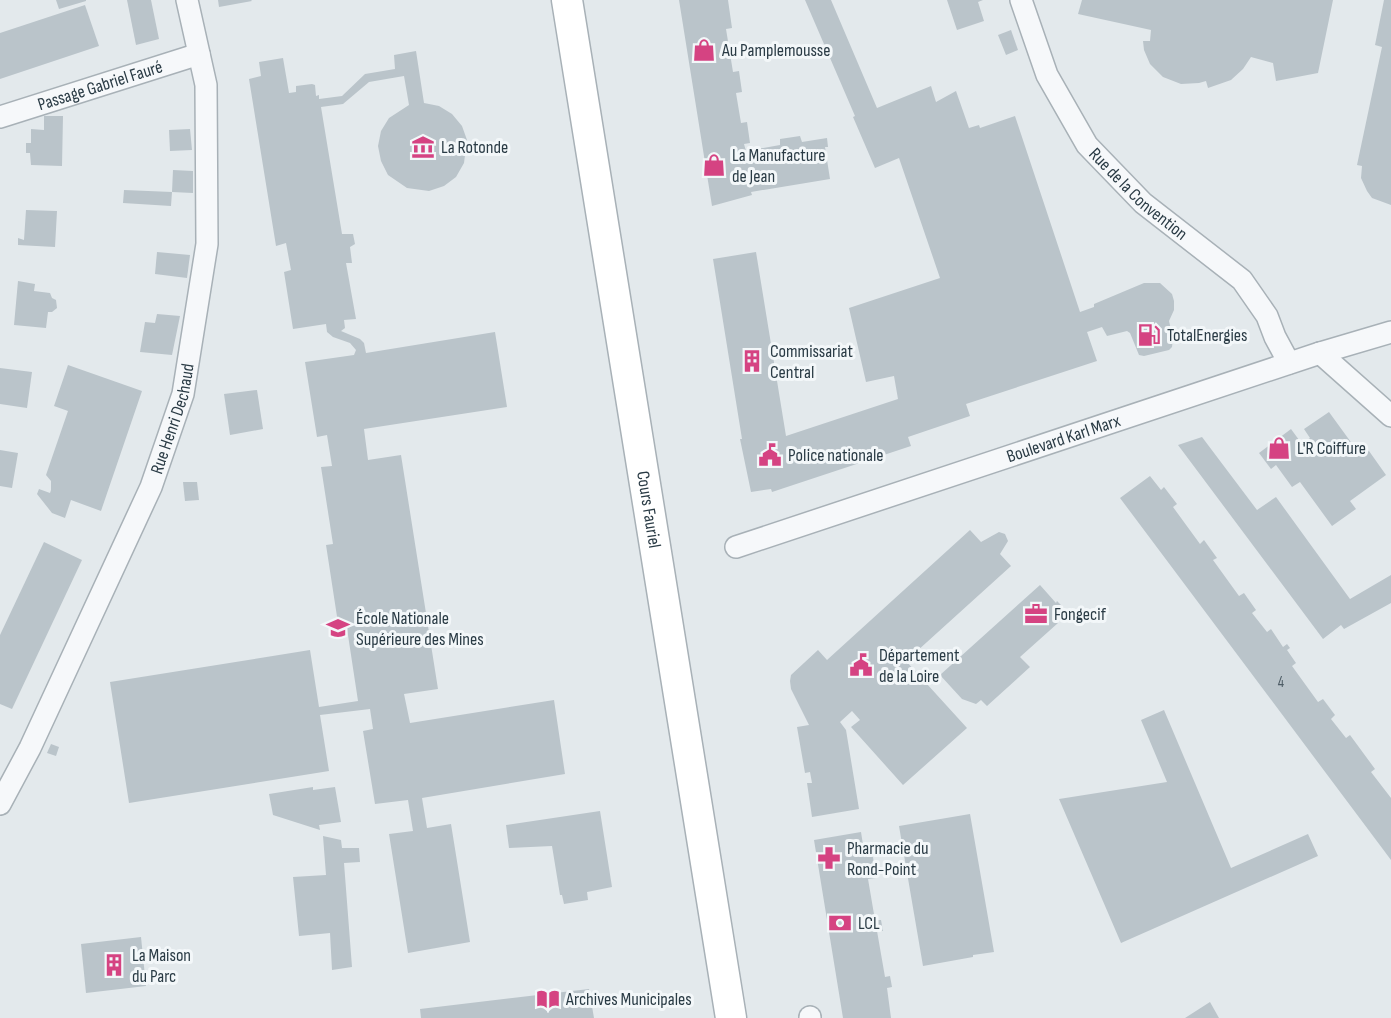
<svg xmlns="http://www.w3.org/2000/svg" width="1391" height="1018" font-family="'Sofia Sans Condensed',sans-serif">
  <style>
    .building { fill: #bac4ca }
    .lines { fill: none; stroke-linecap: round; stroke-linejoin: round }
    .street-casing { stroke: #a8b1b7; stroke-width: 24 }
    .secondary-casing { stroke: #a8b1b7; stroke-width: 33 }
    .street { stroke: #f6f8fa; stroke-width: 21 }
    .secondary { stroke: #fff; stroke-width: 30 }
    .labels { text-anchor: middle; stroke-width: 6; stroke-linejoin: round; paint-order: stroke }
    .number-label { font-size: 15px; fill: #4e5d66 }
    .poi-label { font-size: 18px; fill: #2a3b45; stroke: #f3f7f9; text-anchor: start }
    .street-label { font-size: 18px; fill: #2a3b45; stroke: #f3f7f9 }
  </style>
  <rect width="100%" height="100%" fill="#e3e9ec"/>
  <g class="building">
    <polygon points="56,0 86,0 86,1 59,9"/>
    <polygon points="127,0 151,0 159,39 136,45"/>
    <polygon points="218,0 251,0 252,1 219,7"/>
    <polygon points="679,0 728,0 732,28 726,29 733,72 739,71 742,92 736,93 741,123 747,122 750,143 744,144 746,151 780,145 780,139 800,136 802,142 827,138 828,147 825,147 830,179 751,192 752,195 712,206"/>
    <polygon points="805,0 831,0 877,108 931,86 936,102 956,91 970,131 969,128 979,125 980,128 1015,116 1080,312 1094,307 1094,304 1144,283 1160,283 1172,294 1174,301 1174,310 1169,321 1173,338 1172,347 1169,350 1144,356 1139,355 1130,333 1127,331 1107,336 1102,327 1087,332 1097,361 966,404 970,416 908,437 911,446 772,492 771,489 751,492 740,439 742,439 713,259 756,252 786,436 898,399 894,376 866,382 849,308 940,278 899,158 875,168 853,117 855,116"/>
    <polygon points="947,0 983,0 978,2 984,21 957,30"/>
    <polygon points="1082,0 1333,0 1318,73 1276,81 1273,63 1251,57 1243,69 1231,80 1208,88 1206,81 1199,83 1181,84 1163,77 1150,64 1144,50 1143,41 1150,41 1151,30 1078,14"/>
    <polygon points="1384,0 1391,0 1391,205 1372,198 1367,191 1361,178 1362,166 1357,165 1382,47 1375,45"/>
    <polygon points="85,5 99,46 0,79 0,33"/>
    <polygon points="1011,30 1018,50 1006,55 998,35"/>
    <polygon points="416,51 424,103 439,106 452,114 462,126 467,140 464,163 456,177 444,186 429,191 407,188 388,175 381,161 378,146 381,131 389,118 409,105 404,76 369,82 343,104 321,107 342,234 353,234 355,244 350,247 352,263 346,263 356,319 344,320 345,328 341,331 360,339 364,343 366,353 495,332 507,407 364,429 368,460 401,455 438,689 404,694 410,723 554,700 565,774 422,798 427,828 451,824 470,942 408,953 389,834 413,831 408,800 375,804 363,731 373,729 370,709 320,715 329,771 129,803 110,682 310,650 319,707 358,701 346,622 338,623 326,545 333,544 321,467 332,466 327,435 317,437 305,362 354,355 356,350 350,343 333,337 327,332 326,324 293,329 284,272 291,270 286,243 276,246 249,79 261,76 259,62 283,58 289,93 296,92 296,86 312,84 315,85 316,96 319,95 319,99 342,96 365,74 395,69 394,55"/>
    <polygon points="44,116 63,116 62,166 31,165 30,153 26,153 26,143 31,143 31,129 44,130"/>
    <polygon points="190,129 192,150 170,151 169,130"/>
    <polygon points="173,170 193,171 193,193 172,192 171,206 123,203 124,190 172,192"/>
    <polygon points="26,210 57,211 55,247 18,245 18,238 24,240"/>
    <polygon points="157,252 190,255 187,278 155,274"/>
    <polygon points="18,281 35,284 34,291 50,293 52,298 56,300 57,308 52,312 48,312 46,328 14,325"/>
    <polygon points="157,314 180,316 172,355 140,352 145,322 155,323"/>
    <polygon points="68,365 142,391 101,511 71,500 65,518 52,513 37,494 39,489 50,493 51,490 51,481 46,475 68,411 54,406"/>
    <polygon points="0,368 32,372 27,408 0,404"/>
    <polygon points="257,390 263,429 230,435 224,394"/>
    <polygon points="1329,412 1361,456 1369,451 1386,475 1350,501 1356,509 1332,526 1300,482 1292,487 1276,465 1271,469 1259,453 1291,429 1302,444 1310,438 1304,429"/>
    <polygon points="1202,437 1257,510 1276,497 1350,599 1391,575 1391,603 1344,629 1341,625 1323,639 1178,445"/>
    <polygon points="0,450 18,453 12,488 0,486"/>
    <polygon points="1150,476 1161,490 1164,487 1177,504 1173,507 1200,544 1204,540 1217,558 1213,560 1239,596 1244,593 1256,610 1252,613 1267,632 1271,629 1283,647 1287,644 1290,648 1287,650 1296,663 1292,666 1318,702 1323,699 1335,715 1331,719 1346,738 1350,735 1375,769 1371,772 1391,798 1391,860 1120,498"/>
    <polygon points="183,482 197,482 199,500 185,501"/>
    <polygon points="970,530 981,542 999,532 1005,534 1008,541 1000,554 1011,566 906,661 967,728 903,785 851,727 860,720 852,711 840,722 846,730 859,809 812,817 807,783 812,783 810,772 805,773 797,727 809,725 791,689 790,681 791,675 818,650 827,660"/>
    <polygon points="44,542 82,560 12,709 0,704 0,635"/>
    <polygon points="1040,585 1056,603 1057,601 1062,606 1060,607 1064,611 1054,619 1058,623 1020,657 1030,667 987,706 981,700 976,704 962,699 940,675"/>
    <polygon points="1164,710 1231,868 1308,834 1318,856 1121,943 1059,799 1167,782 1141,720"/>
    <polygon points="51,744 59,747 56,756 47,753"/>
    <polygon points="313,787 313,790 335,787 341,822 319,825 320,830 273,815 269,794"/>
    <polygon points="600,811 612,887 587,892 588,900 564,904 562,895 560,895 552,846 509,848 506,825"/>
    <polygon points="970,814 994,952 973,955 973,957 923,966 899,826"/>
    <polygon points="861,832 864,851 872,850 876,878 868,879 875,920 881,920 883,931 877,931 885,977 890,976 892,987 887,988 891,1018 843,1018 814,840"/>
    <polygon points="323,836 341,840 342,848 359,848 360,862 344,863 352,967 332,970 330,933 299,936 293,877 326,875"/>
    <polygon points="141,937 146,986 86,993 81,944"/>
    <polygon points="589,989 594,1018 421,1018 420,1009"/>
    <polygon points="1210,1002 1219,1018 1185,1018"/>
  </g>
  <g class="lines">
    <g class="street-casing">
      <g id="street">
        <path id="s1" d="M1021,0l26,75 40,70 56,58 99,77 25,36 8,21 14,26"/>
        <path id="s2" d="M0,117l199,-63"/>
        <polyline points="1320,353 1391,416"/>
        <path id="s3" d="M736,547l584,-194 71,-21"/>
        <path id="s4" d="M0,804l30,-56 121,-261 32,-93 24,-150 -1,-159 -19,-85"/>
        <polyline points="810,1018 810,1017"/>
      </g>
    </g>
    <g class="secondary-casing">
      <g id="secondary">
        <path id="s5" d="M567,0l164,1018"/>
      </g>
    </g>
    <use href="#street" class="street"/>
    <use href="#secondary" class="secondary"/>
  </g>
  <defs>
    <g id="shop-bare" transform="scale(1.8)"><path d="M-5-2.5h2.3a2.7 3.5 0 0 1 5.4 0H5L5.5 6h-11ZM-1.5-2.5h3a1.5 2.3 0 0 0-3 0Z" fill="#d54382" stroke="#f3f7f9" stroke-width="2.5" paint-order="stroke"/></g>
    <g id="museum-bare" transform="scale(1.8)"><path d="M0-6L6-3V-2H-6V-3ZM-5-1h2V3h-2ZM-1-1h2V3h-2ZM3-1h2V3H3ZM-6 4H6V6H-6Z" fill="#d54382" stroke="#f3f7f9" stroke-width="2.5" paint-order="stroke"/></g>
    <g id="fuel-bare" transform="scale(1.8)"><path d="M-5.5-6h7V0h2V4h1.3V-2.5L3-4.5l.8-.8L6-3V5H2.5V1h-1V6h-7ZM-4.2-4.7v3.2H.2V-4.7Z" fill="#d54382" stroke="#f3f7f9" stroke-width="2.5" paint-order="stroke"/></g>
    <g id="building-bare" transform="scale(1.8)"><path d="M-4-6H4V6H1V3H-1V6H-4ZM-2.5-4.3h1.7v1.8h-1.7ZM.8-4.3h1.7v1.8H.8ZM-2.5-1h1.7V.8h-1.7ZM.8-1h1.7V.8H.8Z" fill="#d54382" stroke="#f3f7f9" stroke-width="2.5" paint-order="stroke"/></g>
    <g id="civic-bare" transform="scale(1.8)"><path d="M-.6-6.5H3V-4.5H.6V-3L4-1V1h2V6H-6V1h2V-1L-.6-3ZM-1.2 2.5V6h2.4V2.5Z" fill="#d54382" stroke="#f3f7f9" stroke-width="2.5" paint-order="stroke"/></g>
    <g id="office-bare" transform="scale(1.8)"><path d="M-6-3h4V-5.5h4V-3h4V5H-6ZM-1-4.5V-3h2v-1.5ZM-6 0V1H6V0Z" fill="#d54382" stroke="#f3f7f9" stroke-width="2.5" paint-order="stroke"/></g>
    <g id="university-bare" transform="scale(1.8)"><path d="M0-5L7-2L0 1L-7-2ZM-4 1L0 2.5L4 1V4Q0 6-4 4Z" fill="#d54382" stroke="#f3f7f9" stroke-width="2.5" paint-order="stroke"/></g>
    <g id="pharmacy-bare" transform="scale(1.8)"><path d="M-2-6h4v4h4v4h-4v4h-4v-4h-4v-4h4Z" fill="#d54382" stroke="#f3f7f9" stroke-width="2.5" paint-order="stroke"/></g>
    <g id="bank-bare" transform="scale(1.8)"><path d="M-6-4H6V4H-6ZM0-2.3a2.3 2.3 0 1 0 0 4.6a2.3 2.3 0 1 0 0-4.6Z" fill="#d54382" stroke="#f3f7f9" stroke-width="2.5" paint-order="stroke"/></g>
    <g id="library-bare" transform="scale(1.8)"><path d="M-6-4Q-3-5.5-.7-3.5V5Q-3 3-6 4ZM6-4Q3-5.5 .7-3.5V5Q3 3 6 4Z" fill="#d54382" stroke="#f3f7f9" stroke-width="2.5" paint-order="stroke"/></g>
  </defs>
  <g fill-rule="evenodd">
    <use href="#shop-bare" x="704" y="50"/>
    <use href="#museum-bare" x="423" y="147"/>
    <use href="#shop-bare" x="714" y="165"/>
    <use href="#fuel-bare" x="1149" y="335"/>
    <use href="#building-bare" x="752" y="361"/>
    <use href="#shop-bare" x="1279" y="448"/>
    <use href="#civic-bare" x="770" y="455"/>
    <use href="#office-bare" x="1036" y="614"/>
    <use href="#university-bare" x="338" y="628"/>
    <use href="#civic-bare" x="861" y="665"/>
    <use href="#pharmacy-bare" x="829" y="858"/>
    <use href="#bank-bare" x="840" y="923"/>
    <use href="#building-bare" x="114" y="965"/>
    <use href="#library-bare" x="548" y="999"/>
  </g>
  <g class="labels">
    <g class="number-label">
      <text x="1281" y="687">4</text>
    </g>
    <g class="poi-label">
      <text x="722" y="56">Au Pamplemousse</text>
      <text x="441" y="153">La Rotonde</text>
      <text x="732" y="161">La Manufacture<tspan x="732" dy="21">de Jean</tspan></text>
      <text x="1167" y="341">TotalEnergies</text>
      <text x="770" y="357">Commissariat<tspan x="770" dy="21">Central</tspan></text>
      <text x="1297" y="454">L'R Coiffure</text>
      <text x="788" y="461">Police nationale</text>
      <text x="1054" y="620">Fongecif</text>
      <text x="356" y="624">École Nationale<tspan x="356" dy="21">Supérieure des Mines</tspan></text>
      <text x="879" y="661">Département<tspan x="879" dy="21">de la Loire</tspan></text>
      <text x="847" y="854">Pharmacie du<tspan x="847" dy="21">Rond-Point</tspan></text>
      <text x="858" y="929">LCL</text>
      <text x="132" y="961">La Maison<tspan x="132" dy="21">du Parc</tspan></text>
      <text x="566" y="1005">Archives Municipales</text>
    </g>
    <g class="street-label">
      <text dy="6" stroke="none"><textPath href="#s2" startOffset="105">Passage Gabriel Fauré</textPath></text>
      <text dy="6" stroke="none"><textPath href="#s1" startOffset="231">Rue de la Convention</textPath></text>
      <text dy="6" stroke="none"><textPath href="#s4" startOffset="423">Rue Henri Dechaud</textPath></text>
      <text dy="6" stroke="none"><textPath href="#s3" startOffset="345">Boulevard Karl Marx</textPath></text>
      <text dy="6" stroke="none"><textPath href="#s5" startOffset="516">Cours Fauriel</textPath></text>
    </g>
  </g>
</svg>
